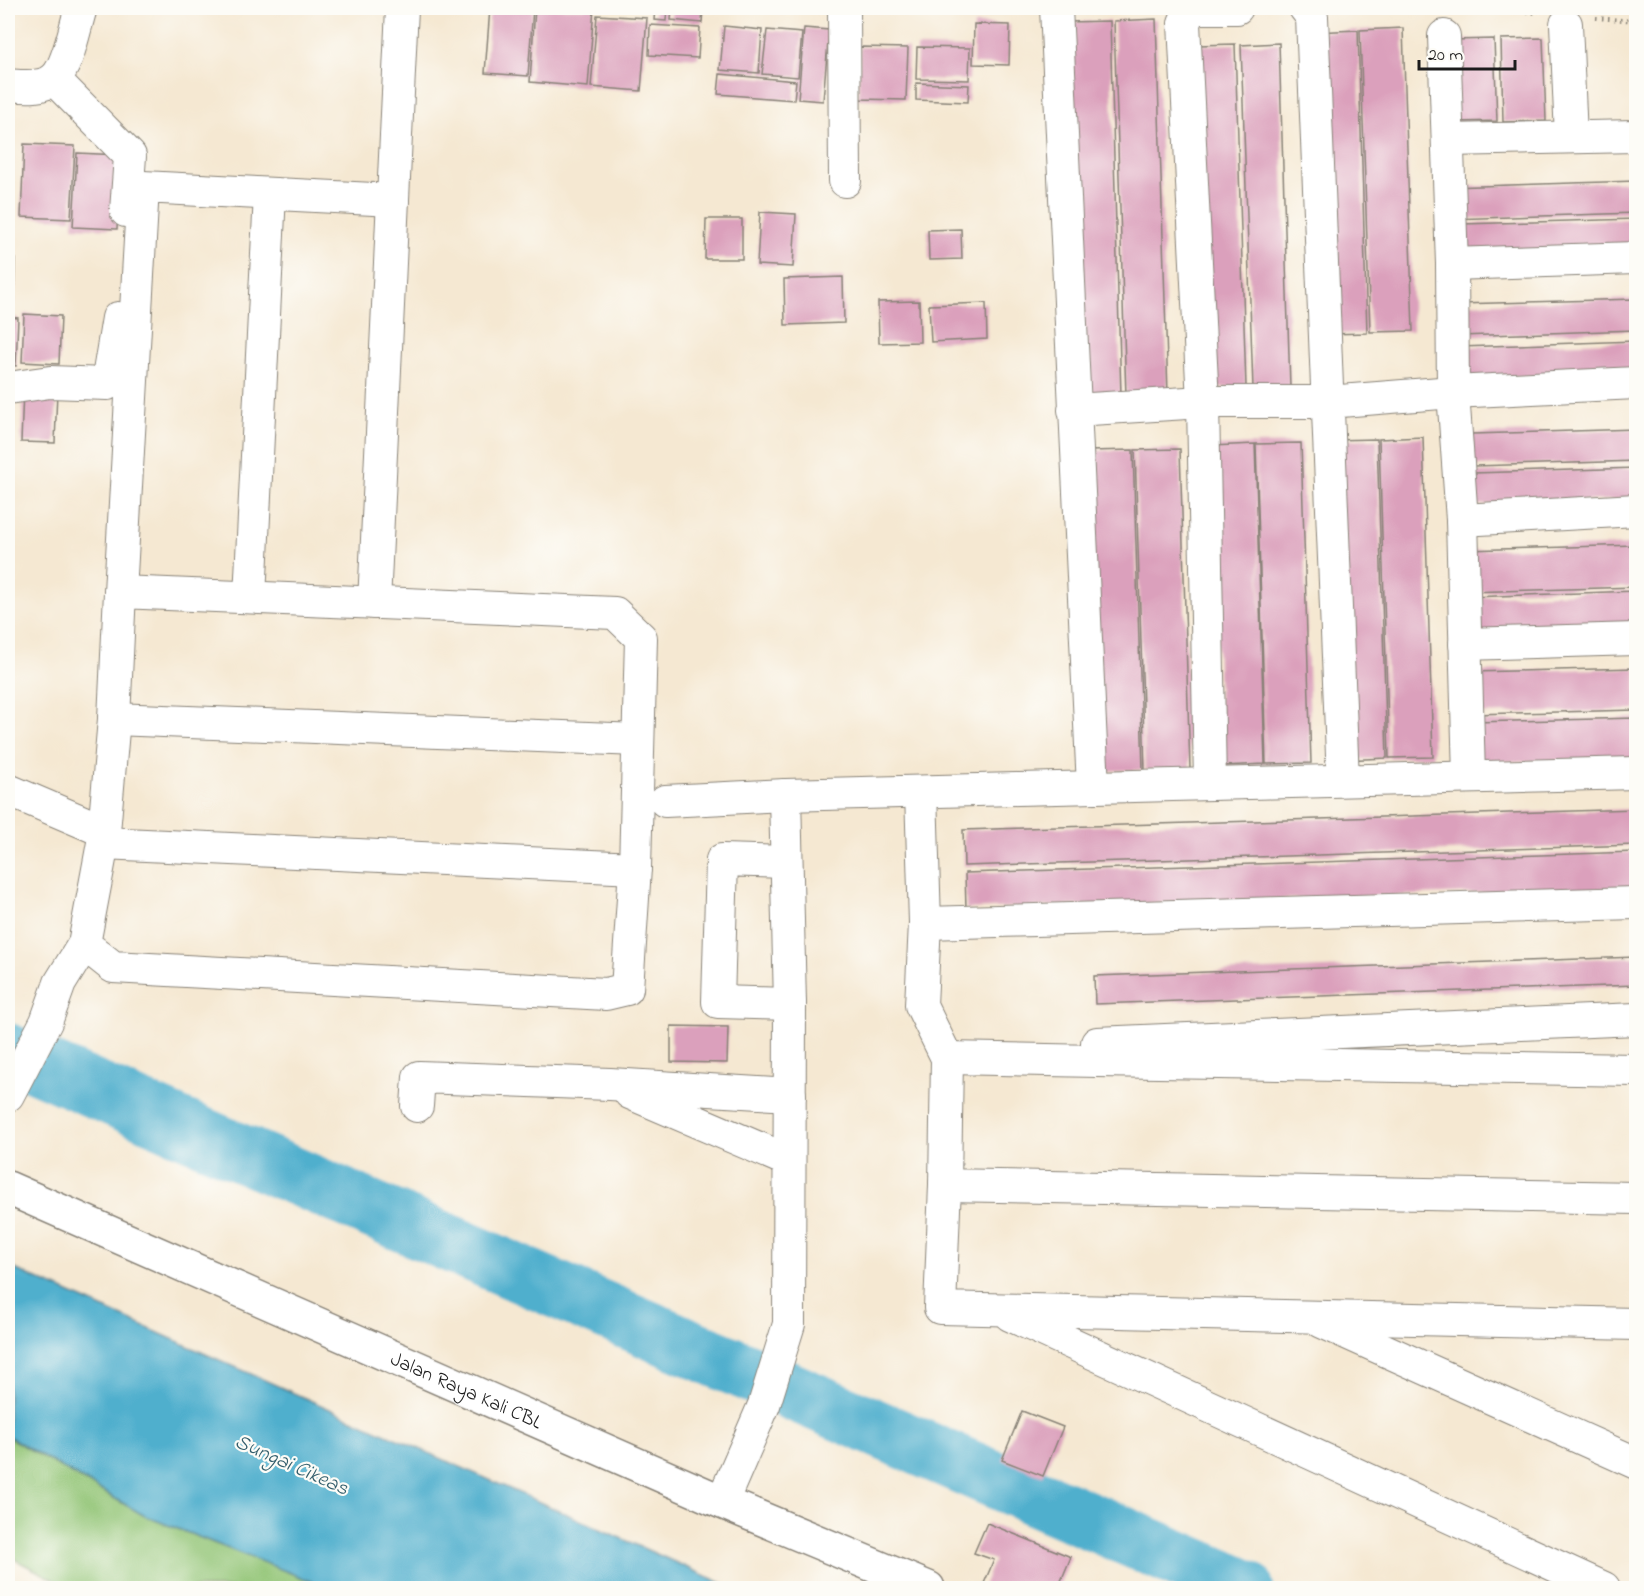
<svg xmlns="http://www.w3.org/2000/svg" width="1644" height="1596" font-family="'Indie Flower',sans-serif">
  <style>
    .green { fill: #91c475; stroke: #567048; stroke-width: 1.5 }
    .water { fill: #4fafcd; stroke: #366674; stroke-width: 1.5 }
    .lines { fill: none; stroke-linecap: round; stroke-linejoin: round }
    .river { stroke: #4fafcd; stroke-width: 58 }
    .building { fill: #dba0bc }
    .street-casing { stroke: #888277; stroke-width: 34 }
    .secondary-casing { stroke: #888277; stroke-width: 36 }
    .path { stroke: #888277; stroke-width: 4; stroke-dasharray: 1.5 4.5; stroke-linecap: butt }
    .street { stroke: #fff; stroke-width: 32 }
    .secondary { stroke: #fff; stroke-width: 33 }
    .labels { text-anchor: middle; stroke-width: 4.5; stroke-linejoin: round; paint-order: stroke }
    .street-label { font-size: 20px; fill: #1c1c1c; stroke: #fdfcf7 }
    .water-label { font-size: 21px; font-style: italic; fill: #335e6c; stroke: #fdfcf7 }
  </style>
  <rect width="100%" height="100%" fill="#fdfcf7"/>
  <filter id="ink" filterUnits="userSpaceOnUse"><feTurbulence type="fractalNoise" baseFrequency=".0167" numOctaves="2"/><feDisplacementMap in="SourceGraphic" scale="12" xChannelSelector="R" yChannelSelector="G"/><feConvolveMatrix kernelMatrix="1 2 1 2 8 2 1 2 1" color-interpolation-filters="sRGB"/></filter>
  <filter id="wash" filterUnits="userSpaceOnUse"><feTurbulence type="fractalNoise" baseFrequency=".008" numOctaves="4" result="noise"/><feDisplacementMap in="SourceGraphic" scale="24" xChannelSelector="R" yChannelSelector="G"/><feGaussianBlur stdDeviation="1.35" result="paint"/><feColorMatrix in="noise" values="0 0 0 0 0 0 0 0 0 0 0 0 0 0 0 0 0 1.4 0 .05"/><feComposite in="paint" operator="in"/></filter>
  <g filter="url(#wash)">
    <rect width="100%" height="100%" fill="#f5e8d2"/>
    <polygon class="green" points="8,1437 145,1516 329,1588 70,1588 8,1556"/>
    <polygon class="water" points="8,1266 733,1588 329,1588 145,1516 8,1436"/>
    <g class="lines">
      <polyline class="river" points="8,1052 1245,1588"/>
    </g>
    <g id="blocks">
      <g class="building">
        <polygon points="490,8 533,8 528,76 485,73"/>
        <polygon points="535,8 594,8 588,87 530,82"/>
        <polygon points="655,8 667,8 666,21 654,20"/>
        <polygon points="672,8 703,8 702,23 671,20"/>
        <polygon points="597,15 647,18 641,91 591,87"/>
        <polygon points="1156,19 1168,395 1126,396 1114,21"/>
        <polygon points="1110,21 1121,396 1079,398 1068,22"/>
        <polygon points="974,24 1010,25 1009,65 973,64"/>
        <polygon points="650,25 700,28 698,58 649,55"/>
        <polygon points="724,26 762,30 759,73 720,70"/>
        <polygon points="804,28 829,30 823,101 798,99"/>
        <polygon points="1403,28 1413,331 1370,332 1360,30"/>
        <polygon points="767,30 802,33 798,77 762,74"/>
        <polygon points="1358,30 1367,333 1329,334 1314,32"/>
        <polygon points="1543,38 1546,121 1503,122 1501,39"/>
        <polygon points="1494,39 1497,121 1456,122 1453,40"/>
        <polygon points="1279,43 1290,387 1253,388 1241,45"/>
        <polygon points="1235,44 1246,387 1208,388 1198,45"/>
        <polygon points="860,47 908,48 906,100 858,99"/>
        <polygon points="917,47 970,48 969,80 916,79"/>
        <polygon points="720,74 796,81 794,100 718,94"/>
        <polygon points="916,83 969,85 968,102 916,100"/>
        <polygon points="24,144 75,146 71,219 21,217"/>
        <polygon points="77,153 120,155 117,229 73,227"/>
        <polygon points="8,154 13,154 11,200 8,200"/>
        <polygon points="1636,181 1636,213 1451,219 1450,187"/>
        <polygon points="760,212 796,214 793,267 757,265"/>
        <polygon points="706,219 742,219 742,259 705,259"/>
        <polygon points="1636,219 1636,251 1463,256 1462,224"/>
        <polygon points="961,229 962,259 929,260 928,230"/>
        <polygon points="8,258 15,259 14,304 8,304"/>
        <polygon points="843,277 844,323 785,325 784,279"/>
        <polygon points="1636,299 1636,330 1459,336 1458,304"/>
        <polygon points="919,301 920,342 879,343 878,302"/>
        <polygon points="986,303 987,339 931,342 929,305"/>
        <polygon points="24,314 61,316 59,364 22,362"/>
        <polygon points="8,317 18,318 16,366 8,365"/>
        <polygon points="1636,341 1636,373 1461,378 1460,347"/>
        <polygon points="23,390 57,391 55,443 21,442"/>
        <polygon points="1636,429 1636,461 1473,466 1472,434"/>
        <polygon points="1423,437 1433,757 1389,758 1379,439"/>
        <polygon points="1377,439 1387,758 1343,760 1332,440"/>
        <polygon points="1301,443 1311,763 1266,764 1256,444"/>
        <polygon points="1255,444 1265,764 1221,766 1211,446"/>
        <polygon points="1180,449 1190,769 1145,770 1135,450"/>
        <polygon points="1133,450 1143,770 1099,771 1088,451"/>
        <polygon points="1636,468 1636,499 1474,505 1473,473"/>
        <polygon points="1636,545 1636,587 1468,592 1467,550"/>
        <polygon points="1636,591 1636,633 1470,638 1469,597"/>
        <polygon points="1636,668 1636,710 1473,714 1472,672"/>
        <polygon points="1636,718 1636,759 1476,762 1473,722"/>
        <polygon points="1636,809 1636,845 964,866 963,830"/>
        <polygon points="1636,852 1636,888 966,909 965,873"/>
        <polygon points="1636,957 1636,985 1095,1004 1094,976"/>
        <polygon points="671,1026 728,1027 727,1063 671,1062"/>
        <polygon points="1022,1411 1063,1427 1043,1476 1002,1460"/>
        <polygon points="987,1523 1071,1557 1058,1588 1023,1588 1017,1586 1015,1588 982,1588 994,1560 974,1553"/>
      </g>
    </g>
  </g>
  <g filter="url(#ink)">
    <use href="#blocks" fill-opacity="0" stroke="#888277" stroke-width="1.5"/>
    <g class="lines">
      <g class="street-casing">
        <g id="street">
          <polyline points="844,8 845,181"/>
          <polyline points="1056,8 1093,787"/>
          <polyline points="1305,8 1312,17 1343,780"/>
          <polyline points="1566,24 1571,137"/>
          <polyline points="1444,36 1452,264 1453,392 1462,520 1469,777"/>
          <polyline points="54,79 130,156 126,211"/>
          <path d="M8,85c14,1 34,4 46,-6 14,-12 21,-53 27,-71"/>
          <polyline points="1448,140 1636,136"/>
          <polyline points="1452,264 1636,258"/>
          <polyline points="8,388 50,382 107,384 118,318"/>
          <polyline points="1074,410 1203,402 1328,402 1453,392 1636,383"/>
          <polyline points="1462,520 1636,510"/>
          <polyline points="120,592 143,187 393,200"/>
          <polyline points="250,597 270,194"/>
          <polyline points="374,603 402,8"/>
          <polyline points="1465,644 1636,639"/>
          <polyline points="114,719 638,740"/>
          <polyline points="1210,784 1203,402 1184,23 1188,14 1195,8 1237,8"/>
          <polyline points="8,790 104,831"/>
          <polyline points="921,792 925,923 921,1005 947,1058 945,1185 1636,1198"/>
          <polyline points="665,801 785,795 1636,773"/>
          <polyline points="103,843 635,868"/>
          <polyline points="785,862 722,860 718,1002 790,1004"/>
          <polyline points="925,923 1636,903"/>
          <polyline points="1636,1019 1097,1043 1098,1061 1636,1070"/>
          <polyline points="947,1058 1098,1061"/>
          <polyline points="630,1093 789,1161"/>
          <polyline points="8,1095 46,1022 60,983 84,944 103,843 114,719 120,592 615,613 641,638 635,868 627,989 606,994 113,967 84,944"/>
          <polyline points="417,1106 419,1077 610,1084 790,1095"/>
          <polyline points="945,1185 940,1308 1636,1324"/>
          <polyline points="1010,1315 1604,1588"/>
          <polyline points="1322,1322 1636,1463"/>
          <polyline points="722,1502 764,1405 789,1324 790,1004 785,795"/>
        </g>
      </g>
      <g class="secondary-casing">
        <g id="secondary">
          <path id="s1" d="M8,1188l714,314 206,86"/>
        </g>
      </g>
      <g class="path">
        <polyline points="1479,8 1538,13"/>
        <polyline points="1596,18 1636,21"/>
      </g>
      <use href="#street" class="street"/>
      <use href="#secondary" class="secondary"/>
    </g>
  </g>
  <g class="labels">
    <g class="street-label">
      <text dy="7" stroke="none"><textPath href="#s1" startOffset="501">Jalan Raya Kali CBL</textPath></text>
    </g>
    <g class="water-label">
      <text transform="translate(292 1464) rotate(24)" y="7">Sungai Cikeas</text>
    </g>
  </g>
  <rect width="1644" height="1596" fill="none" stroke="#fdfcf7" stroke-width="30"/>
  <path d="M1419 60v9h96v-9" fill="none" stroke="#1c1c1c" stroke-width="3"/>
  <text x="1428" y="60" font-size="18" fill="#1c1c1c" stroke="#fdfcf7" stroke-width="4.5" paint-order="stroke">20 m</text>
</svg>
